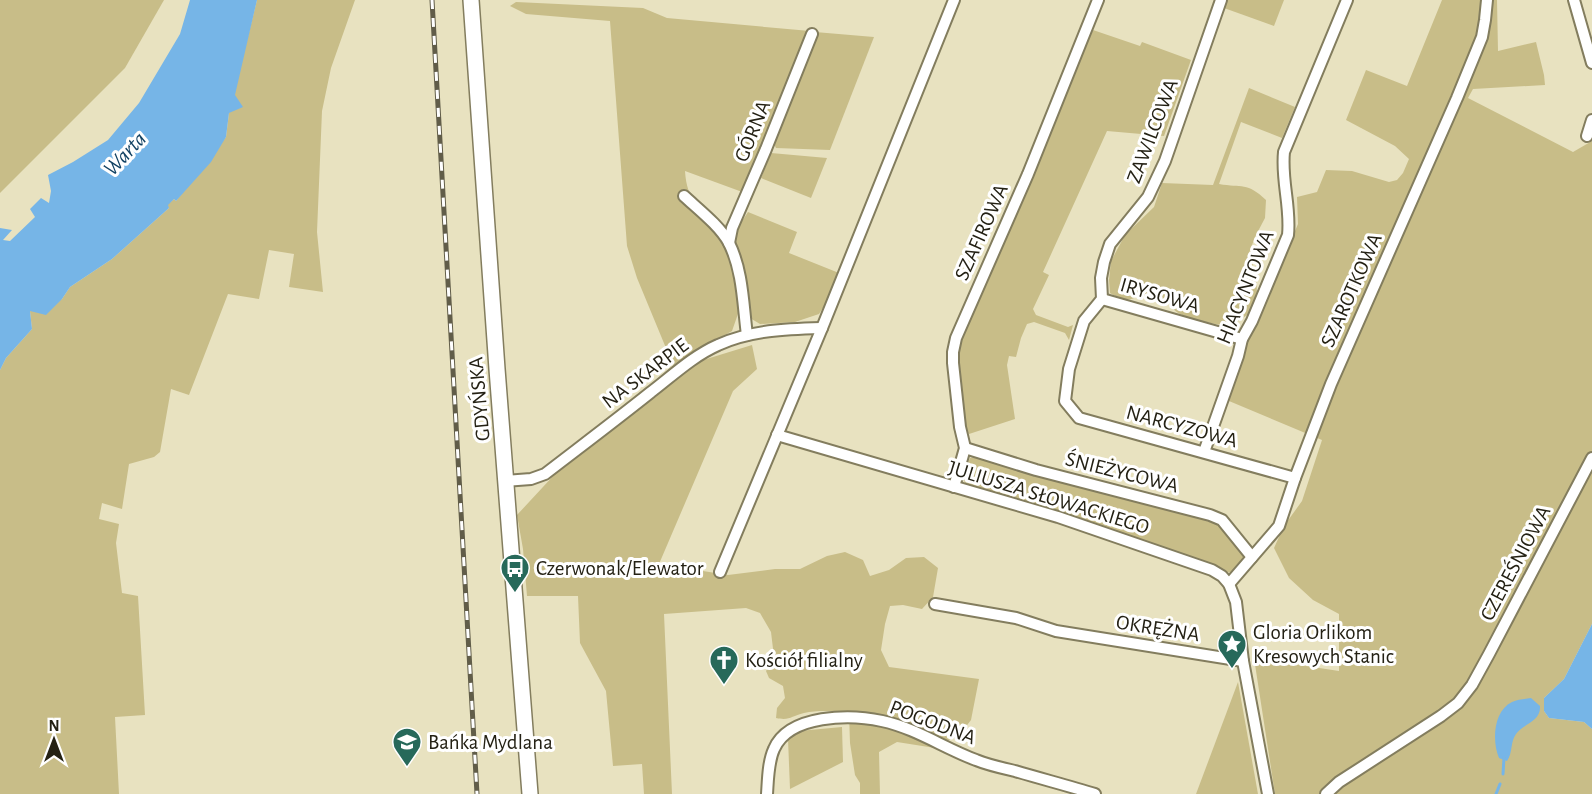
<svg xmlns="http://www.w3.org/2000/svg" width="1592" height="794" font-family="'Alegreya Sans',sans-serif">
  <style>
    .green { fill: #c8bd88 }
    .water { fill: #76b5e7 }
    .lines { fill: none; stroke-linecap: round; stroke-linejoin: round }
    .stream { stroke: #76b5e7; stroke-width: 3 }
    .minor-casing { stroke: #837d5e; stroke-width: 14 }
    .secondary-casing { stroke: #837d5e; stroke-width: 18 }
    .minor { stroke: #fff; stroke-width: 10 }
    .secondary { stroke: #fff; stroke-width: 15 }
    .rail-casing { stroke: #615d49; stroke-width: 5 }
    .rail { stroke: #fff; stroke-width: 3; stroke-dasharray: 9; stroke-linecap: butt }
    .labels { text-anchor: middle; stroke-width: 6; stroke-linejoin: round; paint-order: stroke }
    .street-label { font-size: 21px; fill: #242114; stroke: #fff }
    .poi-label { font-size: 21px; fill: #242114; stroke: #fff; text-anchor: start }
    .water-label { font-size: 22px; font-style: italic; fill: #114162; stroke: #fff }
  </style>
  <rect width="100%" height="100%" fill="#e8e2c0"/>
  <g class="green">
    <polygon points="0,0 164,0 125,68 0,193"/>
    <polygon points="257,0 355,0 331,68 322,111 317,232 323,292 289,287 294,254 269,250 259,299 228,294 189,395 171,389 160,452 154,457 129,464 122,509 102,503 99,519 119,524 116,543 122,593 138,596 145,715 115,717 119,794 0,794 0,370 6,358 32,329 30,311 62,299 70,287 112,259 169,208 167,205 174,199 176,201 226,137 229,113"/>
    <polygon points="1227,0 1284,0 1274,26 1224,8"/>
    <polygon points="1442,0 1497,0 1498,51 1536,42 1544,75 1545,85 1473,89 1468,98 1573,152 1592,141 1592,624 1564,679 1544,698 1544,711 1549,718 1584,722 1592,729 1592,794 1275,794 1254,658 1339,671 1339,614 1313,600 1289,578 1274,548 1284,526 1302,501 1322,440 1229,401 1245,349 1298,224 1297,197 1317,192 1326,170 1352,171 1389,182 1397,180 1403,173 1409,159 1395,146 1346,120 1366,70 1407,86"/>
    <path d="M516,2l127,6 24,10 143,13 -65,162 -60,-22c2,31 14,34 34,55l9,-2 9,55 2,32 -7,20 -59,34 -36,-87 -10,-32 -17,-225 -84,-7 -16,-8z"/>
    <polygon points="1093,30 1140,46 1142,42 1191,60 1164,136 1107,131 1043,272 1049,275 1033,309 1036,315 1068,327 1073,325 1069,340 1065,333 1034,322 1027,324 1021,338 1016,357 1009,356 1007,365 1015,419 969,434 964,428 957,355 959,340"/>
    <polygon points="815,32 874,37 830,150 776,148 773,142"/>
    <path d="M1249,88l46,19 -13,31 -41,-16 -22,62c23,4 28,-2 47,16l-1,18 -10,19 -6,16 7,22 1,17 -7,21 -20,14c-13,-3 -38,-7 -50,-13 -10,-5 -13,-18 -25,-20 -22,-3 -19,14 -45,-1l-1,-13 2,-19 14,-26 29,-28 8,-24 51,2z"/>
    <polygon points="771,153 827,158 811,198 761,178"/>
    <polygon points="748,212 797,232 789,253 839,273 830,297 819,314 795,322 760,324 750,318 734,249 736,230"/>
    <path d="M752,345l5,24 -24,22 -74,173 69,11 47,-6h25l27,-13 18,-4 18,8 7,16 19,-6 17,-12 18,-1 14,11 -5,29 -11,12 -19,-4 -13,1 -5,18 -4,26 8,17 90,12 -8,41 -10,13 -26,15 -38,-6 -18,10 1,42h-20v-11l-5,-8 -5,-32 -1,-30c-15,-2 -30,-3 -45,0 -13,3 -14,8 -28,5l1,-10 8,-10 -2,-12 -14,-8 -3,-7 8,-14 -3,-25 -11,-19 -14,-5 -82,6 8,180h-28l-2,-30 -29,2 -7,-75 -26,-48 -2,-47h-51l-4,-47 -6,-34 38,-41 145,-113z"/>
    <polygon points="979,456 1217,520 1245,555 1234,573 1225,572 965,484 963,473 970,458"/>
    <polygon points="1238,682 1258,794 1196,794"/>
    <polygon points="842,727 843,762 790,789 788,739 799,731"/>
  </g>
  <g class="water">
    <polygon points="190,0 257,0 235,95 243,107 229,113 226,137 211,162 176,201 174,199 168,205 169,208 112,259 70,287 62,299 46,315 30,311 32,329 6,358 0,370 0,228 12,230 3,240 10,241 35,217 30,209 41,198 49,203 51,191 48,175 73,162 108,140 139,103 180,34"/>
    <polygon points="1592,624 1592,729 1584,722 1549,718 1544,711 1544,698 1564,679"/>
    <path d="M1531,698l9,8c1,16 -16,17 -24,28 -6,8 -3,19 -9,27l-8,-3c-7,-16 -6,-47 13,-56 6,-3 13,-3 19,-4z"/>
  </g>
  <g class="lines">
    <g class="stream">
      <polyline points="1503,774 1504,758"/>
      <polyline points="1496,794 1500,784"/>
    </g>
    <g class="minor-casing">
      <g id="minor">
        <polyline points="1221,0 1165,161 1148,197 1110,244 1104,262 1101,278 1102,299 1084,321 1069,369 1065,401 1079,418 1295,478"/>
        <polyline points="1574,0 1592,63"/>
        <polyline points="1587,136 1592,120"/>
        <path d="M684,196c14,13 36,30 45,47 14,28 14,62 18,92"/>
        <polyline points="729,243 732,228 766,149 812,34"/>
        <polyline points="1102,299 1242,339"/>
        <polyline points="777,435 1058,517 1212,570 1222,576 1229,584 1236,602 1243,661 1268,794"/>
        <polyline points="965,448 1036,470 1210,515 1222,520 1252,557"/>
        <path d="M1204,452l34,-96 4,-17 10,-18 36,-86c3,-29 -7,-54 -4,-83l63,-152"/>
        <path d="M506,481l25,-2 14,-5c35,-27 71,-54 106,-82 21,-16 42,-36 67,-47 32,-15 70,-16 104,-17"/>
        <polyline points="954,487 965,448 960,427 953,363 953,352 956,338 1028,174 1098,0"/>
        <polyline points="720,572 822,328 954,0"/>
        <polyline points="1229,584 1279,526 1295,478 1331,384 1457,98 1482,37 1485,20 1487,0"/>
        <polyline points="935,604 1016,618 1056,631 1243,661"/>
        <path d="M767,794c1,-14 1,-32 7,-45 15,-35 77,-35 108,-28 33,7 62,27 94,39 12,5 26,8 39,11 27,8 54,15 80,23"/>
        <polyline points="1326,794 1339,782 1441,716 1458,703 1472,685 1489,654 1592,458"/>
      </g>
    </g>
    <g class="secondary-casing">
      <polyline id="secondary" points="471,0 497,369 530,794"/>
    </g>
    <use href="#minor" class="minor"/>
    <use href="#secondary" class="secondary"/>
    <g class="rail-casing">
      <polyline id="rail" points="432,0 477,794"/>
    </g>
    <use href="#rail" class="rail"/>
  </g>
  <defs>
    <g id="bus-pin" transform="scale(1.5)"><path d="M0 17L-7.5 6A9.5 9.5 0 1 1 7.5 6Z" fill="#27695a" stroke="#fff"/><path d="M-5-6H5V4H4V6H2V4H-2V6H-4V4H-5ZM-3.5-4V0h7V-4ZM-3.5 1.2v1.5H-2V1.2ZM2 1.2v1.5H3.5V1.2Z" fill="#fff"/></g>
    <g id="sight-pin" transform="scale(1.5)"><path d="M0 17L-7.5 6A9.5 9.5 0 1 1 7.5 6Z" fill="#27695a" stroke="#fff"/><path d="M0-6L1.8-2.2L6-1.7L2.9 1.2L3.7 5.4L0 3.3L-3.7 5.4L-2.9 1.2L-6-1.7L-1.8-2.2Z" fill="#fff"/></g>
    <g id="church-pin" transform="scale(1.5)"><path d="M0 17L-7.5 6A9.5 9.5 0 1 1 7.5 6Z" fill="#27695a" stroke="#fff"/><path d="M-1.2-6h2.4v3.5h3.3v2.4h-3.3V6h-2.4V-.1h-3.3v-2.4h3.3Z" fill="#fff"/></g>
    <g id="school-pin" transform="scale(1.5)"><path d="M0 17L-7.5 6A9.5 9.5 0 1 1 7.5 6Z" fill="#27695a" stroke="#fff"/><path d="M0-5L7-2L0 1L-7-2ZM-4 1L0 2.5L4 1V4Q0 6-4 4Z" fill="#fff"/></g>
  </defs>
  <g fill-rule="evenodd">
    <use href="#bus-pin" x="515" y="568"/>
    <use href="#sight-pin" x="1232" y="644"/>
    <use href="#church-pin" x="724" y="660"/>
    <use href="#school-pin" x="407" y="742"/>
  </g>
  <g class="labels">
    <g class="street-label">
      <text transform="translate(752 131) rotate(-68)" y="7">GÓRNA</text>
      <text transform="translate(1152 131) rotate(-69)" y="7">ZAWILCOWA</text>
      <text transform="translate(981 232) rotate(-66)" y="7">SZAFIROWA</text>
      <text transform="translate(1245 287) rotate(-68)" y="7">HIACYNTOWA</text>
      <text transform="translate(1351 290) rotate(-66)" y="7">SZAROTKOWA</text>
      <text transform="translate(1160 295) rotate(16)" y="7">IRYSOWA</text>
      <text transform="translate(645 373) rotate(-37)" y="7">NA SKARPIE</text>
      <text transform="translate(479 399) rotate(-95)" y="7">GDYŃSKA</text>
      <text transform="translate(1182 426) rotate(15)" y="7">NARCYZOWA</text>
      <text transform="translate(1122 472) rotate(14)" y="7">ŚNIEŻYCOWA</text>
      <text transform="translate(1049 497) rotate(17)" y="7">JULIUSZA SŁOWACKIEGO</text>
      <text transform="translate(1515 563) rotate(-62)" y="7">CZEREŚNIOWA</text>
      <text transform="translate(1158 628) rotate(9)" y="7">OKRĘŻNA</text>
      <text transform="translate(933 722) rotate(21)" y="7">POGODNA</text>
    </g>
    <g class="poi-label">
      <text x="536" y="575">Czerwonak/Elewator</text>
      <text x="1253" y="639">Gloria Orlikom<tspan x="1253" dy="24">Kresowych Stanic</tspan></text>
      <text x="745" y="667">Kościół filialny</text>
      <text x="428" y="749">Bańka Mydlana</text>
    </g>
    <g class="water-label">
      <text transform="translate(124 153) rotate(-47)" y="8">Warta</text>
    </g>
  </g>
  <g transform="translate(54 740)" stroke="#ffffff" stroke-width="4.5" paint-order="stroke">
  <path d="M0-4.5L10 22L0 15L-10 22Z" fill="#242114"/>
  <text y="-9" font-size="16" font-weight="bold" text-anchor="middle" fill="#242114">N</text>
  </g>
</svg>
